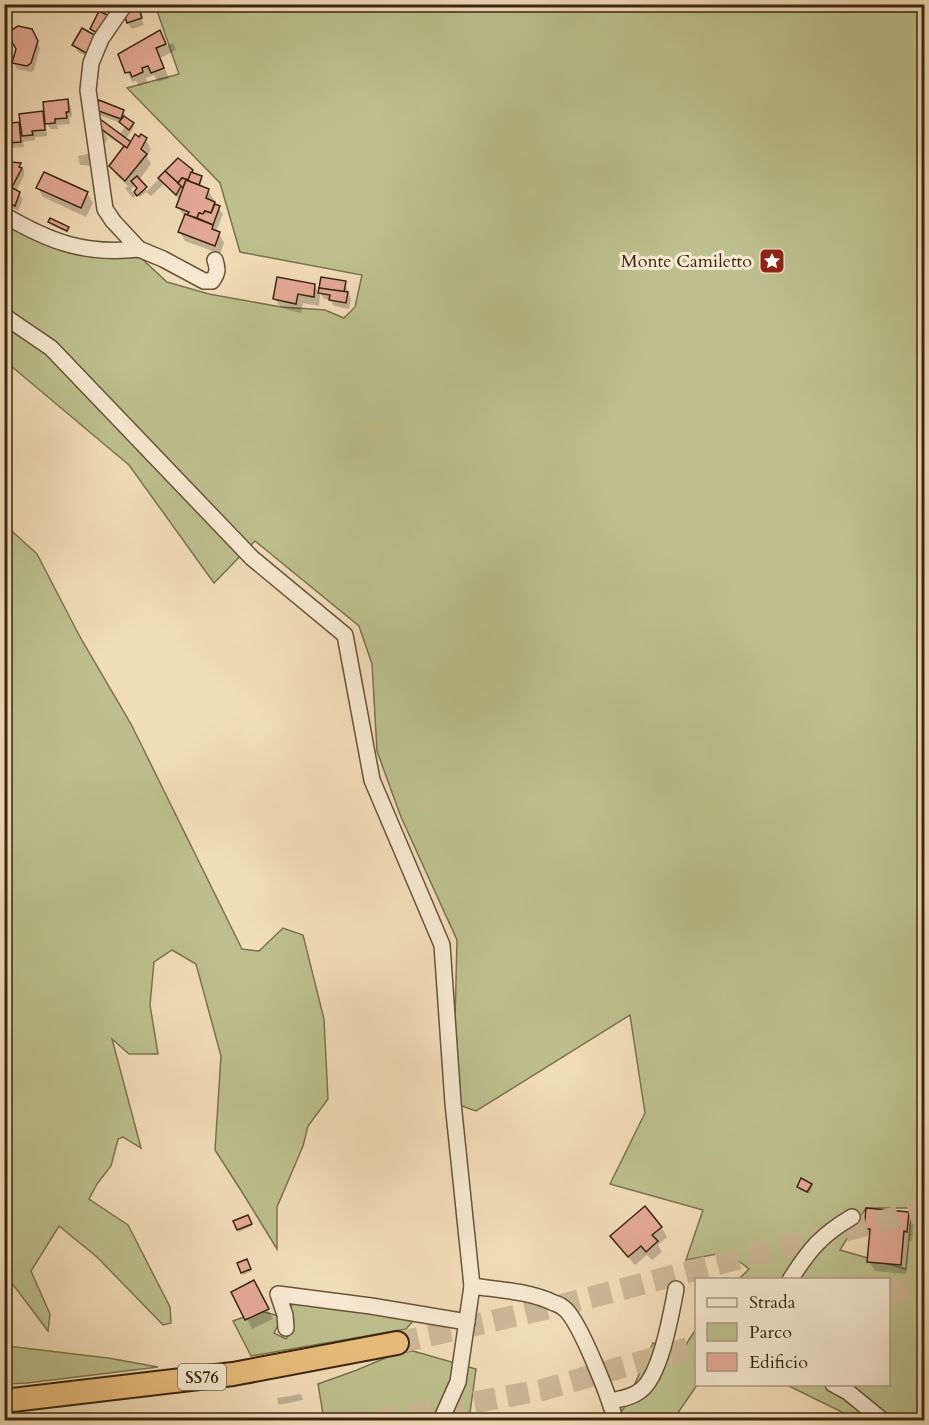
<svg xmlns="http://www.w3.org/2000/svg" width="929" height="1425" font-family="Cardo,serif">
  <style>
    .green { fill: #bdc08e; stroke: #7c734f; stroke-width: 1.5; fill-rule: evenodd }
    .shadow { fill: #0003; fill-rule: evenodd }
    .building { fill: #e5aa96; stroke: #3b2610; stroke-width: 1.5 }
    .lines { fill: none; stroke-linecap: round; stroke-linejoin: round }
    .highway-tunnel { stroke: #cdb897; stroke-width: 22; stroke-dasharray: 22 11; stroke-linecap: butt }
    .minor-casing { stroke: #69543a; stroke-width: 18 }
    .highway-casing { stroke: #3b2610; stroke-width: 26 }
    .minor { stroke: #f7e9d2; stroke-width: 15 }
    .highway { stroke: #e9be7c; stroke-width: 22 }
    .labels { text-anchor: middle; stroke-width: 6; stroke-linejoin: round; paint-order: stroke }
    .shield { fill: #f7e9d2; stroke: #73604a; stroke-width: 1.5 }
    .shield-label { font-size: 16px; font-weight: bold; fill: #3b2610 }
    .poi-label { font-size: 18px; fill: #3b2610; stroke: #f7e9d2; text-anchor: end }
  </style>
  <rect width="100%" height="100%" fill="#f2ddb9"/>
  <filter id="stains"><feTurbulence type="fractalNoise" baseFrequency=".00333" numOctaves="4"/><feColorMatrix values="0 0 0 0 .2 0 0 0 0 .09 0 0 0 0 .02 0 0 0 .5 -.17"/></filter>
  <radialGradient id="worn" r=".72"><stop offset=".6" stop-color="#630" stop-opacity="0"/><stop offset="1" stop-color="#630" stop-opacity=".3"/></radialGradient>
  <g class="green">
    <path d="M155,5h769v1415h-71l-5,-5 -61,-30 101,-1v-104l-149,-1 10,-10 -22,-17 -41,8 17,-50 -93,-26 35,-71 -15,-98 -154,96 -23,-8 4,-163 -56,-123 -24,-66 -5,-87 -13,-38 -104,-85 -41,42 -85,-118 -124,-104 -1,-141 64,29 73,9 26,24 42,12 72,13 44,3 19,8 11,-11 7,-32 -122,-23 -20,-69 -93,-95 52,-14zM866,1208h46l-6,61 -66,-19z"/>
    <polygon points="4,524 37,554 80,637 131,724 242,949 259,951 283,928 303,935 324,1019 328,1099 308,1126 303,1146 277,1207 277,1249 242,1192 215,1150 221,1056 196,964 172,950 154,962 150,1005 158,1054 129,1054 112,1039 141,1148 123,1137 118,1139 111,1166 97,1184 89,1199 128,1225 170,1307 171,1323 163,1325 97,1257 59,1226 31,1271 50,1314 48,1331 15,1287 5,1277"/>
    <polygon points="299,1300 413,1321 406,1329 251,1356 233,1321 261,1311 282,1317 274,1333 286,1339 293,1327 287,1309"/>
    <polygon points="696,1329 697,1385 673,1420 613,1420 624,1408 653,1343 679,1350 683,1349"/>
    <polygon points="7,1346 108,1358 158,1367 27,1383 5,1384 5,1347"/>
    <polygon points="413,1351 476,1369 469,1420 346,1420 342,1418 324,1420 318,1384 357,1370 397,1353"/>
  </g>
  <g class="shadow">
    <polygon points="138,10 144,25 132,29 128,23"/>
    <polygon points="100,13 108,17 111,23 103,40 95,36 100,44 92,59 78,52 74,45 82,30 96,38 91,29"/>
    <polygon points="35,37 40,48 34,70 31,72 17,69 13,62"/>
    <polygon points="165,41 167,46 173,43 176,50 160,58 169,78 158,82 154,75 146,78 147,82 139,86 136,81 132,82 120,55"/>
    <polygon points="67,100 71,106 72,117 69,117 70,124 57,125 58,129 50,129 46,121 47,136 35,137 35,140 23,142 24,147 11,148 11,152 4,153 4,125 22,124 42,112 46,120"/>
    <path d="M98,109l25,2 3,8 8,8 -9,13 6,4 14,-5 6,10 -4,8 4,7 -12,16 8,11 31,-31 16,15 7,2 1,3 -2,7 8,3 6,10 -1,2 10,12 -7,18 3,2 5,9 -4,11 -35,-13 -5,-9 5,-15 -7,-10 2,-7 -16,-16 -13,12 -5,-4 -6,5 -3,-2 -4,3 -6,-7 -2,-3 3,-2 -12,-11 -6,-9 15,-18 -20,-14 3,5 -3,4 -4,-3 -1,-2 3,-5 -6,-8 22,10 6,-8 -4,-4 -20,-7zM135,185l4,4 -5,5 -3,-4z"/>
    <polygon points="92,153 96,166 80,165 78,156"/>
    <polygon points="12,164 20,165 24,170 24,176 16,191 23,199 18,211 4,204 4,171"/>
    <polygon points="38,188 87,193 93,203 86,217 43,197"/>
    <polygon points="50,222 67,228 68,233 51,225"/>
    <polygon points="345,283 351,299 349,309 334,306 330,300 324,299 320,293"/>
    <polygon points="314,285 320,295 319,306 303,303 301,313 281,308 275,299"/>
    <polygon points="811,1185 812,1187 809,1194 799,1187"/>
    <polygon points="908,1213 914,1223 912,1241 909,1240 906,1274 875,1271 869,1261 871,1238 866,1229"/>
    <polygon points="247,1217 252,1226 239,1232 235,1222"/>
    <polygon points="661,1227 667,1237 658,1245 662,1252 652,1260 647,1255 635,1265 618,1246 612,1236"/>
    <polygon points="247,1261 252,1271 243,1275 238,1264"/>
    <polygon points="259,1292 273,1319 252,1329 233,1293"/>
    <polygon points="301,1394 303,1400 279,1405 278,1402 277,1398"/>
    <polygon points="541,1418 585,1419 586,1420 541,1420"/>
  </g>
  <g class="building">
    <polygon points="139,8 142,18 127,23 124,13"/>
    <polygon points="99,11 109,16 99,34 90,29"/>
    <polygon points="18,26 32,29 38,41 31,63 27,66 12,63 16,49 7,33"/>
    <polygon points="82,28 98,37 88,54 72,45"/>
    <polygon points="160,30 166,44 156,48 164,68 151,73 148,66 142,68 143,72 132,77 130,72 125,73 118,54"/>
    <polygon points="68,99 69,112 66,112 67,118 55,119 55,123 45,124 43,102"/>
    <polygon points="99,100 124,110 121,119 96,110"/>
    <polygon points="43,111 45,130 32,131 33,135 22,136 19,114"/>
    <polygon points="124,116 134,123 129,130 119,122"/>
    <polygon points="100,119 131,142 127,148 96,125"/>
    <polygon points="19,122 21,142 8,143 8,146 4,147 4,124"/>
    <polygon points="135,134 139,137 141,134 147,138 141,149 147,154 125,181 109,166 124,146 127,148"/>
    <polygon points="178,158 193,170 188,180 182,178 178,183 165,171"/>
    <polygon points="11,162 21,163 19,167 22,168 12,187 4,183 4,174"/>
    <polygon points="165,171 181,186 176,195 158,178"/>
    <polygon points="44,172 88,192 81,208 36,188"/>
    <polygon points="191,172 202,176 199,185 186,180 183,188 178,183 182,178 188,180"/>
    <polygon points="137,176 147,187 137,196 134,192 137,188 131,181"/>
    <polygon points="186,180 209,189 206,198 215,202 211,213 205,211 203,214 199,213 197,218 187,215 189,212 176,207"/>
    <polygon points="9,186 20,192 15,206 4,201 4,194"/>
    <polygon points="215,204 220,206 213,225 197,218 199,213 203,214 205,211 211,213"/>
    <polygon points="185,214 213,225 212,229 220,232 215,246 178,232"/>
    <polygon points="50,218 69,227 67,231 48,222"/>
    <polygon points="277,277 315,284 314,297 298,294 296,304 273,299"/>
    <polygon points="321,277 346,281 344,292 319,288"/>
    <polygon points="319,288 348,292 346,303 329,300 330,295 318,293"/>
    <polygon points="801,1178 812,1184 807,1192 797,1187"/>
    <polygon points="645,1206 662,1227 652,1235 658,1241 646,1252 641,1246 628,1257 610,1236"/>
    <polygon points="866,1208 909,1212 907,1232 904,1231 901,1265 867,1262 870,1229 864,1229"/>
    <polygon points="248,1215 252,1224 237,1230 233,1221"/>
    <polygon points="247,1259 251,1269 241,1273 237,1263"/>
    <polygon points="254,1280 269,1309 245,1320 231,1292"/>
    <polygon points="539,1416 586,1417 586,1420 539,1420"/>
  </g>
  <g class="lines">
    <g class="highway-tunnel">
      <polyline points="888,1293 924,1284"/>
      <polyline points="397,1343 558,1306 924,1210"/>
      <polyline points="377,1420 542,1390 696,1346"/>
    </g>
    <g class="minor-casing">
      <g id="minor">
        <path d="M125,4l-24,35 -10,24 -3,27 17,119 8,12 26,28 24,10 41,22h8c6,-8 6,-12 3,-21"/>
        <path d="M4,215c46,27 81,40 135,34"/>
        <polyline points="4,316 51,348 252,558 345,635 372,780 442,945 453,1103 472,1286 458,1382 441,1420"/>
        <path d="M790,1280c19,-30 31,-45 62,-63"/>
        <path d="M472,1286c27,4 57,5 82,17 4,1 9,4 12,7 15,15 44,88 49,110"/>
        <polyline points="286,1328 285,1315 278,1294 371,1306 467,1322"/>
        <polyline points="833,1384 848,1392 882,1420"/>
        <path d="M610,1401c11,-2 23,-4 31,-11 20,-15 30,-76 35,-101"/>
      </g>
    </g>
    <g class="highway-casing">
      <polyline id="highway" points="4,1401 233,1374 397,1343"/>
    </g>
    <use href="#minor" class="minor"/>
    <use href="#highway" class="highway"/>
  </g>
  <defs>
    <g id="sight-square" transform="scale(1.35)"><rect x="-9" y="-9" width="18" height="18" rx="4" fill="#8f2418" stroke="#f7e9d2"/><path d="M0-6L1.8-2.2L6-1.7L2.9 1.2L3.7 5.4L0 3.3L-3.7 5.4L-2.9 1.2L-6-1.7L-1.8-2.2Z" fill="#fff"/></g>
  </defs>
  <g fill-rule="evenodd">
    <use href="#sight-square" x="772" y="261"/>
  </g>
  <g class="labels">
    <rect class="shield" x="178" y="1364" width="48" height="26" rx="4.5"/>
    <g class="shield-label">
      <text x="202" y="1383">SS76</text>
    </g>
    <g class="poi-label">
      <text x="752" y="267">Monte Camiletto</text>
    </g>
  </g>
  <rect width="929" height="1425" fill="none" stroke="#f2ddb9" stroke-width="24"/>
  <rect x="6" y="6" width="917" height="1413" fill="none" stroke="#3b2610" stroke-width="3"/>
  <rect x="12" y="12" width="905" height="1401" fill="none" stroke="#3b2610" stroke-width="1.5"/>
  <rect x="695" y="1278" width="195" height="108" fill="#f7e9d2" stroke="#ac9b84" stroke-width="1.5"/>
  <rect x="707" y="1298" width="30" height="9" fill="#f7e9d2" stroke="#ac9b84" stroke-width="1.5"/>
  <text x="749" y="1308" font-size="18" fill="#3b2610">Strada</text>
  <rect x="707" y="1323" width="30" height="18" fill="#bdc08e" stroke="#ac9b84" stroke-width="1.5"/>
  <text x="749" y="1338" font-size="18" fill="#3b2610">Parco</text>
  <rect x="707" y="1353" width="30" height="18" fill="#e5aa96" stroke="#ac9b84" stroke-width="1.5"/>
  <text x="749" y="1368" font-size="18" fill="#3b2610">Edificio</text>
  <rect width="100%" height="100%" filter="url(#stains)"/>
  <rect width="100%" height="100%" fill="url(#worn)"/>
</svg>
